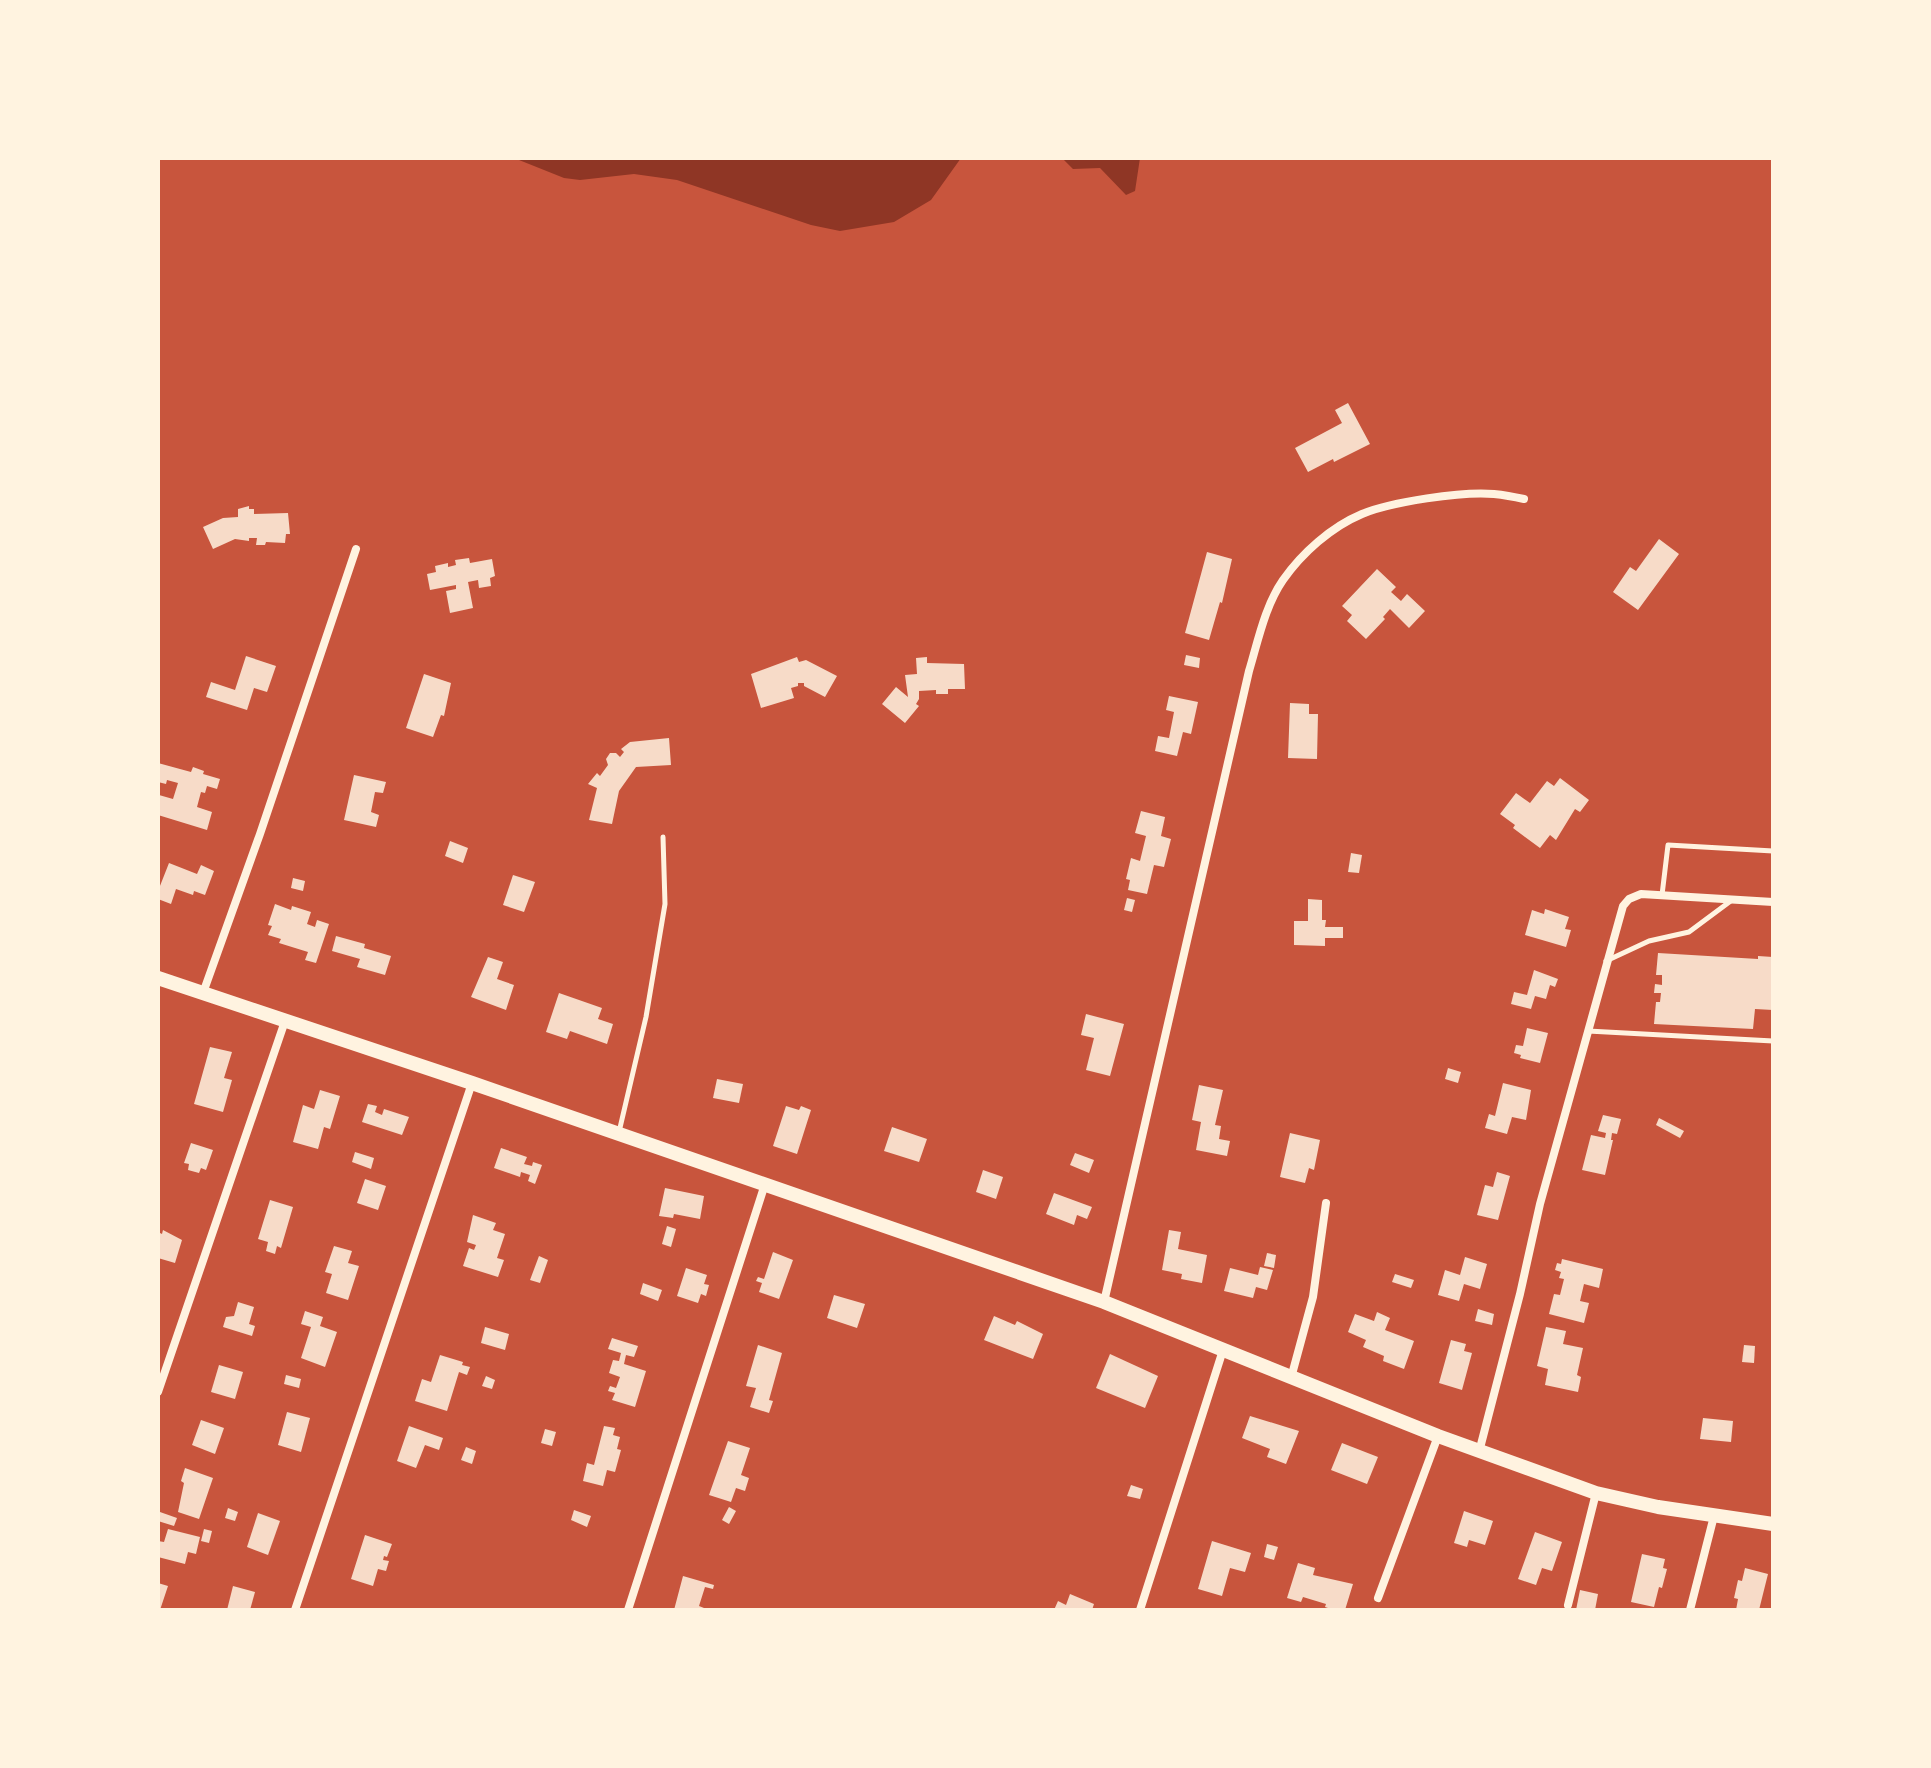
<svg xmlns="http://www.w3.org/2000/svg" width="1931" height="1768" font-family="Raleway,sans-serif">
  <style>
    .water { fill: #8f3625 }
    .building { fill: #f7dbc8 }
    .lines { fill: none; stroke-linecap: round; stroke-linejoin: round }
    .service { stroke: #fff3e0; stroke-width: 5 }
    .minor { stroke: #fff3e0; stroke-width: 8 }
    .tertiary { stroke: #fff3e0; stroke-width: 14 }
  </style>
  <rect width="100%" height="100%" fill="#c8553d"/>
  <g class="water">
    <polygon points="514,158 961,158 931,200 894,222 840,231 811,225 677,180 634,174 580,180 564,178"/>
    <polygon points="1062,158 1140,158 1135,191 1126,195 1100,168 1073,169"/>
  </g>
  <g class="building">
    <polygon points="1348,403 1370,444 1334,462 1333,459 1308,472 1295,448 1342,423 1335,410"/>
    <polygon points="249,506 249,509 254,509 254,514 288,513 290,534 286,534 285,543 266,542 265,545 256,545 257,538 249,538 249,541 235,539 213,549 203,527 223,518 238,517 238,509"/>
    <polygon points="1659,539 1679,554 1638,610 1613,592 1630,567 1636,571"/>
    <polygon points="1207,552 1232,559 1222,603 1220,602 1209,640 1185,633"/>
    <polygon points="469,558 470,563 492,559 495,576 490,578 491,586 479,588 478,580 468,582 473,608 450,613 446,591 456,589 456,585 430,590 427,574 436,572 435,566 448,563 448,567 456,565 455,560"/>
    <polygon points="1377,569 1396,587 1391,592 1401,601 1407,594 1425,611 1409,628 1390,609 1383,617 1385,619 1366,639 1347,621 1352,615 1342,606"/>
    <polygon points="1186,655 1200,658 1199,668 1184,665"/>
    <polygon points="246,656 276,666 267,692 254,688 247,710 206,697 211,682 235,690"/>
    <polygon points="797,657 799,662 806,660 837,676 825,697 804,686 804,683 798,683 798,686 791,688 794,698 761,708 751,674"/>
    <polygon points="927,657 927,663 964,664 965,689 948,689 948,694 936,694 936,690 919,691 919,699 916,704 919,706 905,723 882,704 896,687 908,697 905,675 917,674 916,658"/>
    <polygon points="424,674 451,683 444,716 441,715 433,737 406,728"/>
    <polygon points="1169,696 1198,702 1191,734 1183,732 1177,756 1155,751 1158,736 1169,738 1174,712 1166,710"/>
    <polygon points="1290,703 1309,704 1309,714 1318,714 1317,759 1288,758"/>
    <polygon points="669,738 671,765 636,767 619,791 612,824 589,820 597,788 588,784 597,773 600,776 608,765 606,759 610,753 616,753 620,757 624,752 621,749 630,742"/>
    <polygon points="158,763 191,772 193,767 204,771 203,774 220,779 217,789 207,786 205,793 201,792 197,807 212,812 207,830 158,815 159,795 173,799 178,783 167,780 166,784 158,782"/>
    <polygon points="354,775 386,782 383,793 375,792 371,812 379,815 376,827 344,820"/>
    <polygon points="1560,778 1589,800 1580,812 1575,809 1556,840 1550,835 1540,848 1513,828 1515,825 1500,814 1516,793 1530,803 1547,781 1554,786"/>
    <polygon points="1141,811 1165,817 1161,836 1171,839 1164,867 1154,865 1147,894 1128,890 1130,880 1126,879 1131,858 1140,861 1146,836 1135,833"/>
    <polygon points="450,841 468,848 463,863 445,856"/>
    <polygon points="1351,853 1362,855 1359,873 1348,872"/>
    <polygon points="169,863 197,874 201,865 214,871 205,895 194,891 193,895 176,889 171,904 158,899 158,891"/>
    <polygon points="513,875 535,882 524,912 503,905"/>
    <polygon points="293,878 305,881 303,891 291,888"/>
    <polygon points="1127,898 1135,900 1132,912 1124,910"/>
    <polygon points="1308,899 1322,900 1322,920 1326,920 1325,927 1343,927 1343,938 1325,938 1325,946 1294,945 1294,921 1308,921"/>
    <polygon points="275,904 291,910 292,906 311,912 307,924 315,927 317,920 329,924 316,963 305,960 308,952 279,943 281,939 268,935 272,926 268,925"/>
    <polygon points="1545,909 1569,917 1565,929 1571,930 1566,947 1525,935 1532,910 1544,914"/>
    <polygon points="336,936 365,944 364,948 391,956 385,975 357,967 360,959 332,951"/>
    <polygon points="1658,953 1758,959 1758,956 1773,957 1773,1010 1755,1009 1753,1029 1654,1024 1656,1002 1660,1002 1661,993 1654,993 1655,984 1662,985 1662,975 1656,975"/>
    <polygon points="488,957 503,962 497,979 514,985 506,1010 471,997"/>
    <polygon points="1534,970 1558,979 1555,987 1550,985 1546,999 1535,996 1531,1009 1511,1004 1514,992 1527,995"/>
    <polygon points="559,993 602,1008 598,1019 613,1024 607,1044 570,1031 567,1039 546,1032"/>
    <polygon points="1086,1014 1124,1024 1110,1076 1086,1070 1094,1038 1081,1035"/>
    <polygon points="1527,1028 1548,1033 1540,1063 1520,1058 1521,1055 1514,1053 1516,1045 1523,1046"/>
    <polygon points="210,1047 232,1052 224,1078 232,1080 223,1112 194,1104"/>
    <polygon points="1448,1068 1461,1072 1458,1083 1445,1079"/>
    <polygon points="717,1079 743,1084 739,1103 713,1098"/>
    <polygon points="1503,1083 1531,1090 1526,1120 1512,1117 1507,1134 1485,1128 1489,1114 1495,1116"/>
    <polygon points="1199,1085 1223,1090 1215,1125 1221,1126 1219,1139 1230,1141 1227,1156 1196,1150 1201,1122 1192,1120"/>
    <polygon points="320,1090 340,1096 330,1129 324,1127 318,1149 293,1142 303,1105 314,1109"/>
    <polygon points="368,1104 377,1106 375,1112 382,1115 384,1109 409,1117 402,1135 362,1122"/>
    <polygon points="786,1106 799,1110 801,1106 811,1110 797,1154 773,1146"/>
    <polygon points="1603,1115 1621,1119 1617,1134 1612,1133 1611,1140 1613,1140 1605,1175 1582,1170 1591,1135 1605,1138 1606,1133 1598,1131"/>
    <polygon points="1659,1118 1684,1131 1680,1138 1656,1125"/>
    <polygon points="892,1127 927,1139 919,1162 884,1151"/>
    <polygon points="1290,1133 1320,1140 1314,1170 1309,1168 1305,1183 1280,1177"/>
    <polygon points="191,1143 213,1150 206,1170 201,1168 199,1173 188,1170 189,1164 184,1163"/>
    <polygon points="501,1148 527,1157 524,1164 532,1166 533,1162 542,1165 535,1184 528,1181 530,1175 521,1172 520,1177 494,1168"/>
    <polygon points="355,1152 374,1158 371,1169 352,1162"/>
    <polygon points="1075,1153 1094,1160 1089,1173 1070,1165"/>
    <polygon points="983,1170 1003,1177 996,1199 976,1192"/>
    <polygon points="1497,1172 1510,1176 1498,1220 1477,1215 1485,1185 1493,1187"/>
    <polygon points="365,1179 386,1186 378,1210 357,1203"/>
    <polygon points="665,1188 704,1196 700,1219 674,1214 673,1218 659,1216"/>
    <polygon points="1054,1193 1092,1207 1087,1219 1077,1215 1074,1225 1046,1214"/>
    <polygon points="270,1200 293,1207 281,1248 277,1246 275,1254 266,1251 268,1242 258,1239"/>
    <polygon points="473,1215 496,1223 493,1230 505,1234 497,1258 504,1260 498,1277 463,1266 469,1248 474,1250 476,1245 467,1242"/>
    <polygon points="667,1226 676,1229 671,1247 662,1244"/>
    <polygon points="163,1230 182,1240 175,1263 158,1258 158,1232 162,1234"/>
    <polygon points="1169,1230 1181,1232 1178,1249 1207,1255 1202,1283 1181,1279 1182,1274 1162,1270"/>
    <polygon points="334,1246 352,1251 348,1263 359,1266 348,1300 326,1293 332,1274 325,1272"/>
    <polygon points="773,1252 793,1260 779,1299 759,1292 762,1283 756,1281 758,1277 764,1279"/>
    <polygon points="1267,1253 1276,1255 1274,1268 1264,1266"/>
    <polygon points="539,1256 548,1260 540,1283 530,1280"/>
    <polygon points="1465,1257 1487,1264 1480,1289 1464,1284 1459,1301 1438,1295 1445,1270 1460,1275"/>
    <polygon points="1562,1259 1603,1269 1599,1288 1584,1284 1580,1301 1589,1303 1584,1323 1549,1314 1554,1294 1560,1295 1564,1279 1559,1278 1561,1272 1555,1270 1557,1263 1561,1264"/>
    <polygon points="1260,1267 1273,1270 1267,1290 1256,1287 1253,1298 1224,1291 1230,1268 1258,1275"/>
    <polygon points="686,1268 707,1275 704,1284 709,1285 706,1296 701,1294 698,1303 677,1296"/>
    <polygon points="1395,1274 1414,1280 1411,1288 1392,1282"/>
    <polygon points="643,1283 662,1290 658,1301 640,1294"/>
    <polygon points="834,1295 865,1304 857,1328 827,1318"/>
    <polygon points="238,1302 254,1307 249,1324 255,1326 252,1336 223,1327 226,1317 234,1316"/>
    <polygon points="1478,1309 1494,1314 1492,1325 1475,1321"/>
    <polygon points="305,1311 323,1317 320,1326 337,1332 325,1367 301,1358 311,1327 301,1324"/>
    <polygon points="1377,1312 1390,1318 1385,1330 1414,1341 1404,1369 1383,1361 1384,1356 1363,1347 1366,1340 1348,1332 1355,1314 1374,1321"/>
    <polygon points="994,1316 1015,1325 1017,1321 1043,1334 1033,1359 984,1340"/>
    <polygon points="485,1327 509,1334 505,1350 481,1343"/>
    <polygon points="1546,1327 1566,1331 1563,1344 1583,1348 1577,1375 1581,1377 1578,1392 1545,1385 1548,1369 1537,1366"/>
    <polygon points="612,1338 638,1346 634,1357 626,1355 624,1364 646,1371 635,1407 612,1400 615,1393 608,1391 610,1386 616,1388 620,1377 609,1373 613,1360 619,1361 621,1353 608,1349"/>
    <polygon points="1451,1340 1466,1344 1464,1351 1472,1353 1462,1390 1439,1383"/>
    <polygon points="758,1345 782,1353 769,1400 773,1401 769,1413 750,1407 756,1388 746,1386"/>
    <polygon points="1744,1345 1755,1346 1754,1363 1742,1362"/>
    <polygon points="1110,1354 1158,1376 1145,1408 1096,1388"/>
    <polygon points="440,1355 463,1362 462,1365 470,1367 467,1375 459,1372 447,1411 415,1401 422,1379 431,1382"/>
    <polygon points="219,1365 243,1372 235,1399 211,1392"/>
    <polygon points="286,1375 301,1379 299,1388 284,1384"/>
    <polygon points="486,1376 495,1380 492,1389 482,1386"/>
    <polygon points="287,1412 310,1418 301,1452 278,1445"/>
    <polygon points="1250,1416 1299,1431 1286,1464 1267,1457 1270,1449 1242,1438"/>
    <polygon points="1703,1418 1733,1421 1731,1442 1700,1439"/>
    <polygon points="201,1420 224,1428 215,1454 192,1445"/>
    <polygon points="409,1426 443,1438 439,1450 425,1445 416,1468 397,1461"/>
    <polygon points="604,1426 615,1428 613,1435 620,1437 617,1449 621,1450 615,1472 607,1470 603,1486 583,1481 587,1463 594,1465"/>
    <polygon points="545,1429 556,1432 552,1446 541,1443"/>
    <polygon points="728,1441 750,1448 741,1475 749,1478 745,1491 736,1488 731,1502 709,1495"/>
    <polygon points="1342,1443 1378,1457 1367,1484 1331,1470"/>
    <polygon points="466,1447 476,1451 472,1464 461,1460"/>
    <polygon points="185,1468 213,1478 199,1519 178,1512 184,1483 181,1481"/>
    <polygon points="1131,1485 1143,1489 1140,1499 1127,1496"/>
    <polygon points="729,1507 736,1511 729,1524 722,1520"/>
    <polygon points="228,1508 238,1512 235,1521 225,1518"/>
    <polygon points="574,1510 591,1516 587,1527 571,1520"/>
    <polygon points="1464,1511 1493,1521 1485,1545 1469,1540 1467,1547 1454,1543"/>
    <polygon points="160,1512 177,1518 174,1526 158,1521"/>
    <polygon points="258,1513 280,1521 268,1555 247,1547"/>
    <polygon points="168,1529 200,1537 196,1554 188,1552 185,1564 158,1557 158,1541 164,1542"/>
    <polygon points="204,1529 212,1531 209,1543 201,1541"/>
    <polygon points="1535,1532 1562,1542 1552,1571 1542,1568 1536,1585 1518,1579"/>
    <polygon points="365,1535 392,1544 387,1557 384,1556 383,1560 389,1561 386,1571 378,1569 373,1586 351,1579"/>
    <polygon points="1212,1541 1251,1553 1245,1572 1230,1568 1222,1596 1198,1589"/>
    <polygon points="1267,1544 1278,1547 1274,1560 1264,1557"/>
    <polygon points="1642,1554 1665,1559 1663,1568 1667,1569 1662,1588 1659,1587 1654,1607 1631,1602"/>
    <polygon points="1298,1563 1315,1568 1313,1575 1353,1584 1345,1610 1334,1610 1325,1607 1326,1604 1303,1597 1301,1602 1287,1598"/>
    <polygon points="1745,1568 1768,1574 1759,1610 1736,1610 1738,1599 1734,1598 1738,1580 1742,1581"/>
    <polygon points="683,1576 714,1585 713,1589 705,1587 699,1606 709,1610 674,1610"/>
    <polygon points="158,1583 168,1586 160,1610 158,1610"/>
    <polygon points="233,1586 255,1592 250,1610 227,1610"/>
    <polygon points="1580,1590 1598,1594 1595,1610 1576,1610"/>
    <polygon points="1070,1594 1094,1604 1092,1610 1054,1610 1058,1601 1066,1605"/>
  </g>
  <g class="lines">
    <g class="service">
      <polyline points="1662,895 1668,845 1773,851"/>
      <polyline points="1606,961 1649,941 1689,932 1732,900"/>
      <polyline points="1588,1031 1773,1041"/>
      <polyline points="619,1132 646,1017 665,904 663,837"/>
    </g>
    <g class="minor">
      <polyline points="203,993 260,834 356,549"/>
      <path d="M1104,1302l145,-631c9,-30 16,-65 34,-91 19,-27 48,-53 79,-66 28,-12 101,-23 132,-20 10,1 21,3 30,5"/>
      <polyline points="1291,1378 1313,1297 1326,1203"/>
      <polyline points="158,1392 285,1021"/>
      <polyline points="1479,1452 1520,1294 1540,1204 1623,906 1629,899 1641,894 1773,902"/>
      <polyline points="1378,1598 1438,1436"/>
      <polyline points="1568,1605 1596,1493"/>
      <polyline points="295,1610 472,1083"/>
      <polyline points="628,1610 765,1184"/>
      <polyline points="1140,1610 1223,1350"/>
      <polyline points="1690,1610 1714,1516"/>
    </g>
    <polyline class="tertiary" points="158,978 472,1083 1104,1302 1438,1436 1596,1493 1658,1507 1773,1524"/>
  </g>
  <rect width="1931" height="1768" fill="none" stroke="#fff3e0" stroke-width="320"/>
</svg>
